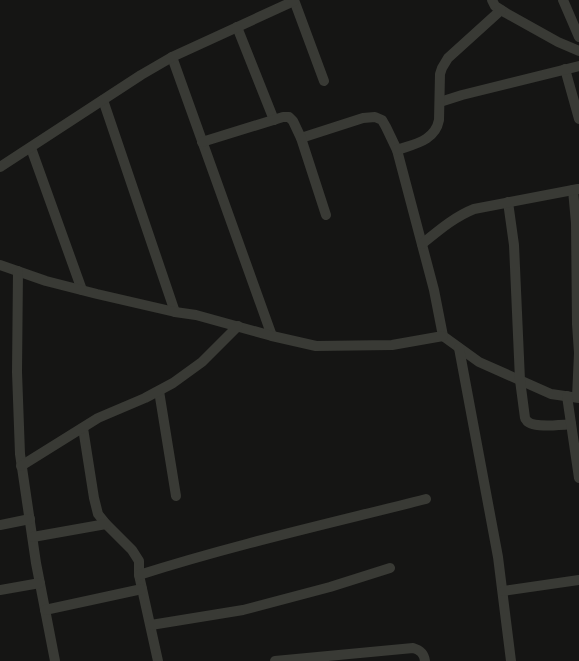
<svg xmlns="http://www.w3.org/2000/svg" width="579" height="661" font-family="'Work Sans',sans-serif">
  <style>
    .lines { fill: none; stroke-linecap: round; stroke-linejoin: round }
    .minor { stroke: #393a35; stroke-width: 10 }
  </style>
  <rect width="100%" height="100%" fill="#151514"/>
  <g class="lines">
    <g class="minor">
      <polyline points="294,0 324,81"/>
      <polyline points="492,0 495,6 506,13 558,42 579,51"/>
      <polyline points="563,0 579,37"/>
      <polyline points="237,27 274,120"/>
      <polyline points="172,57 272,336"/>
      <polyline points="565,69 579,119"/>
      <polyline points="103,100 175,312"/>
      <polyline points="440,102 462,95 579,66"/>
      <polyline points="301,138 363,118 375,117 382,120 386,127 397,150 434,290 443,336 479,362 551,394 579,398"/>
      <polyline points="202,142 283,117 289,117 293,121 301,138 326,215"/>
      <polyline points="31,148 82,290"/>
      <path d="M397,150c17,-6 38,-9 42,-30l1,-46 2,-6 6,-10 53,-48"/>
      <polyline points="0,167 141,75 172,57 294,1"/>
      <polyline points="573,190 576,223 577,324 579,353 577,397"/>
      <path d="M508,202l6,43 6,135 5,38c0,1 1,2 2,3 5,7 35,4 44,3"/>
      <path d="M422,244c16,-13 32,-27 52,-35l104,-20"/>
      <polyline points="0,265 46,281 97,294 175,312 196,315 272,336 316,346 392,345 443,336"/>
      <polyline points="18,271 17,372 20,454 36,563 55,661"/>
      <polyline points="459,348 498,557 511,661"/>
      <polyline points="159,391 176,496"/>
      <polyline points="567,396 579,478"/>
      <polyline points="83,428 94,498 98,514 106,524 132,550 139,561 139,575 158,661"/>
      <polyline points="21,466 98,418 145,398 173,383 202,362 238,326"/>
      <polyline points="0,525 30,519"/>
      <polyline points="33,537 106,524"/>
      <path d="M139,575c94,-30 192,-52 287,-76"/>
      <polyline points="0,590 40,583"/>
      <polyline points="503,591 579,580"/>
      <polyline points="45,610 142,589"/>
      <polyline points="151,625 243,610 330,587 390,568"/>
      <path d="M275,661l138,-13c7,2 11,5 12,13"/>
    </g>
  </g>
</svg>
